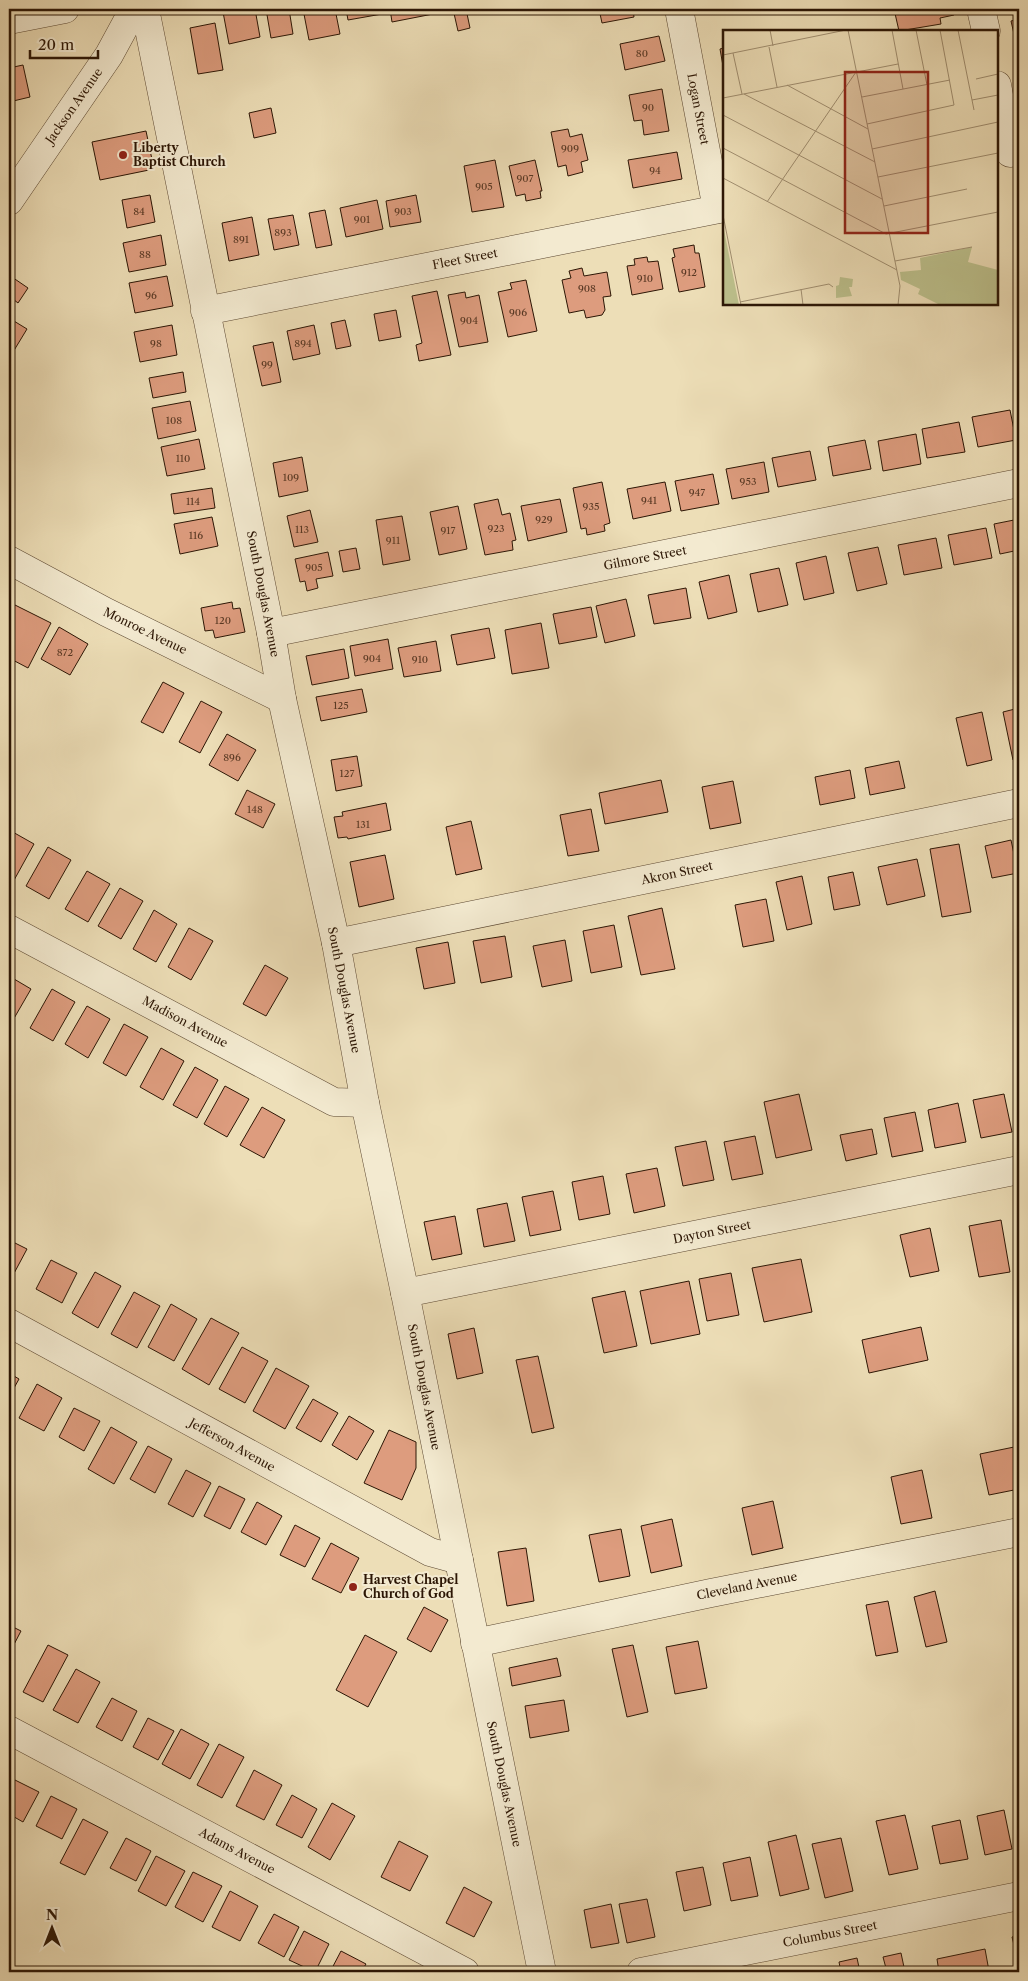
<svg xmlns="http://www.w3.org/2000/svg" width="1028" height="1981" font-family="'Libre Caslon Text',serif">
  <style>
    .building { fill: #dd9c7e; stroke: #2c1605 }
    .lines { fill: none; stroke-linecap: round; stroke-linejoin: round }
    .street-casing { stroke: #5c4832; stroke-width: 29 }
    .street { stroke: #f3ead0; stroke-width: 28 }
    .poi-dot { fill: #8f2418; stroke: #f3ead0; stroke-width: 2 }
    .labels { text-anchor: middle; stroke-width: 4; stroke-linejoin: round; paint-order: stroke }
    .number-label { font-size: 10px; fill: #583823 }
    .street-label { font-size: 12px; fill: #2c1605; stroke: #f3ead0 }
    .poi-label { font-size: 12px; font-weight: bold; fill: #2c1605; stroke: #f3ead0; text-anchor: start }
    .inset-road { fill: none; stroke: #a08e70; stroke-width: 1 }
    .view { fill: #8f2418; fill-opacity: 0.15; stroke: #8f2418; stroke-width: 2.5 }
    .inset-edge { fill: none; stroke: #2c1605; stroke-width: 2.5 }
  </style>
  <rect width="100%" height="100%" fill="#eddeb7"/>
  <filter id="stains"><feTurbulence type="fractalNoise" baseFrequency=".004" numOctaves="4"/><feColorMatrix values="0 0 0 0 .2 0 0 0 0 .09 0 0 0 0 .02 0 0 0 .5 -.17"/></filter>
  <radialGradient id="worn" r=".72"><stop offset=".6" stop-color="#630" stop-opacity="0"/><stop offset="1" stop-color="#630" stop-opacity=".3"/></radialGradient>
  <g class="building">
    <polygon points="240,9 255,9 260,37 229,44 223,12"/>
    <polygon points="266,9 289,9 293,34 271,38"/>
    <polygon points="303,9 335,9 340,34 309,40"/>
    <polygon points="346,9 381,9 382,14 348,20"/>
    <polygon points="390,9 432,9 433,14 392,22"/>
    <polygon points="453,9 466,9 470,28 458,31"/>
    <polygon points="599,9 633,9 634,17 602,23"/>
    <polygon points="894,9 953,9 954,15 940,18 941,24 899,31"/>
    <polygon points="1019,19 1019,33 1014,34 1011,21"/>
    <polygon points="215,23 223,70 198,74 190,28"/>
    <polygon points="659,36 665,61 625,70 620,44"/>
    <polygon points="723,42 724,42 723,66 720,49 724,48"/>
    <polygon points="23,65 30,97 9,102 9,68"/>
    <polygon points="662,89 669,131 644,135 642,120 634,121 629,95"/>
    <polygon points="271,108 276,133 254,138 249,113"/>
    <polygon points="568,129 570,137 582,134 588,160 581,162 583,172 568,176 566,165 558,167 551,132"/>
    <polygon points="146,131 154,169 100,180 92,142"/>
    <polygon points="677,152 682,179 633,188 628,160"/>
    <polygon points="495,160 504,207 472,212 464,166"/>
    <polygon points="535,160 542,191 540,191 541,198 526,201 525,194 516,196 509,166"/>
    <polygon points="150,195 155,222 127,228 122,200"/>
    <polygon points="416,195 421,222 390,227 386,201"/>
    <polygon points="377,200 383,229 346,237 340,208"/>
    <polygon points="325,210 332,245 316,248 309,213"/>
    <polygon points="293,215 299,245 274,250 268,219"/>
    <polygon points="252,217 259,255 229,261 222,223"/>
    <polygon points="161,235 166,265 129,272 123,243"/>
    <polygon points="694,245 695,253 699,253 705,287 679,292 672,258 675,257 673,249"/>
    <polygon points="647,257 648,262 658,261 663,289 632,295 627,266 635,265 634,259"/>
    <polygon points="582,268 584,276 607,272 611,296 603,297 605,310 602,315 586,318 584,310 569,313 562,280 571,278 569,271"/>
    <polygon points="9,275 28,288 18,303 9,296"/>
    <polygon points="167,276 173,306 135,313 129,283"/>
    <polygon points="526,280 537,331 508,337 498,292 512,289 510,283"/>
    <polygon points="437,291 451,355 419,361 416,345 422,343 412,296"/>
    <polygon points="465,292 466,298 479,295 488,342 459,347 448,295"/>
    <polygon points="396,310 401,337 379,341 374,314"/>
    <polygon points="9,318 27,329 10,357 9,356"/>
    <polygon points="345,320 351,346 336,349 331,323"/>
    <polygon points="172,325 177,355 140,362 134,332"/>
    <polygon points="314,325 320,354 293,360 287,331"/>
    <polygon points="273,342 281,382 262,386 253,346"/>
    <polygon points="183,372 186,392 153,398 149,378"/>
    <polygon points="190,401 196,431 158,439 152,408"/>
    <polygon points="1010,410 1016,440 978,447 972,417"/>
    <polygon points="959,422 965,452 927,458 922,429"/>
    <polygon points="916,434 921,464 883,471 878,441"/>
    <polygon points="199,439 205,469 167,476 161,447"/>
    <polygon points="865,440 871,469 833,476 828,447"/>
    <polygon points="810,451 816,480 778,487 772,458"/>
    <polygon points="302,457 308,491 279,497 273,463"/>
    <polygon points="764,462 769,492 732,499 726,469"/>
    <polygon points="713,474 719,504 681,511 675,481"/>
    <polygon points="602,482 610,523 604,525 605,531 587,535 586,528 581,529 573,488"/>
    <polygon points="665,482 671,511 633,519 627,489"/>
    <polygon points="212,488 215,508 174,514 171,494"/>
    <polygon points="498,499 502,515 510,513 516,540 512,541 513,550 485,555 474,504"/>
    <polygon points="560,499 567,532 528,541 521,506"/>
    <polygon points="458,506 467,549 439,555 430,512"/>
    <polygon points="310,510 318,542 294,547 287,516"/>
    <polygon points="402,516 410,560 383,565 376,520"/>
    <polygon points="212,517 218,546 180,554 174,524"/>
    <polygon points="1019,519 1019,550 1000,554 994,524"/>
    <polygon points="986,528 992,558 954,565 948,535"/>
    <polygon points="936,538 942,568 904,575 898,545"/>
    <polygon points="878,547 887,584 857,591 848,553"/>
    <polygon points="356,548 360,569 343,572 339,551"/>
    <polygon points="328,552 333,576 316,579 318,588 307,591 305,581 300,582 295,559"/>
    <polygon points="826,556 834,593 804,600 796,563"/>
    <polygon points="779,568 788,605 758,612 750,574"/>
    <polygon points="729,575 737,612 708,619 699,582"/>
    <polygon points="686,588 691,618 654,624 648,595"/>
    <polygon points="626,599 635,636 605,643 596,606"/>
    <polygon points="232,602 233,609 240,608 245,632 215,638 213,630 205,631 201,608"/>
    <polygon points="13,604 51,623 28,668 9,658 9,613"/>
    <polygon points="591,607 597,637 559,644 553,614"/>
    <polygon points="541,623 549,668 512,674 505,630"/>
    <polygon points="59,627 88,644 70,675 41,659"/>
    <polygon points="489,628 495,658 457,665 451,635"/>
    <polygon points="388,639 393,669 355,676 350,646"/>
    <polygon points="436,641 441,671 404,677 398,648"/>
    <polygon points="344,649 349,678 312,685 306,656"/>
    <polygon points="163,682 184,693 163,733 141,722"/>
    <polygon points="362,689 367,712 321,721 316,697"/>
    <polygon points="201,701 222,712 200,753 179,742"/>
    <polygon points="1019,708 1019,758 1013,760 1003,712"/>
    <polygon points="982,712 992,760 967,766 956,718"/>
    <polygon points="227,734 256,750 238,781 209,765"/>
    <polygon points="357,756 362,786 336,791 331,760"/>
    <polygon points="899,761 905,788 870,795 865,768"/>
    <polygon points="850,770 855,798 820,805 815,777"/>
    <polygon points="661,780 668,812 605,824 599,793"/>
    <polygon points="733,781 741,823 710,829 702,787"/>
    <polygon points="247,790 275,804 263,828 235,814"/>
    <polygon points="386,803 391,830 348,839 347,837 338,838 334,817 343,816 342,812"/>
    <polygon points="591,809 599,851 568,856 560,815"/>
    <polygon points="471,821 482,869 456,875 446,827"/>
    <polygon points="11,831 34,844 13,882 9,880 9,835"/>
    <polygon points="1011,840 1018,873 992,878 985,846"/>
    <polygon points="959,844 971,912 942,917 930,849"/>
    <polygon points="48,847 71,860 49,899 26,886"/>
    <polygon points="385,855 394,899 359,907 350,862"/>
    <polygon points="917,859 925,896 887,905 878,867"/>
    <polygon points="87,871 110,884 88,922 65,909"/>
    <polygon points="853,872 860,905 834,910 828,877"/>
    <polygon points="802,876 812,924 787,930 776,882"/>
    <polygon points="120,888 143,901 121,939 98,926"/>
    <polygon points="766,899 774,941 743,947 735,905"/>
    <polygon points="662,908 675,969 641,975 628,916"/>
    <polygon points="154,910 177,924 156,962 133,949"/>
    <polygon points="614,925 622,967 591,973 583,931"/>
    <polygon points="189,928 213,941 191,980 168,967"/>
    <polygon points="505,936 512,977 481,983 473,941"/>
    <polygon points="565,940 572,981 542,987 533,946"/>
    <polygon points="448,942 455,983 424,989 416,948"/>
    <polygon points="265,965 288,978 266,1016 243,1004"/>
    <polygon points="9,976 31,989 9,1027"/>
    <polygon points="52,989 75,1002 53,1041 30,1028"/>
    <polygon points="87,1006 110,1019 88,1058 65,1044"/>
    <polygon points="124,1024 148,1037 126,1076 103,1063"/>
    <polygon points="161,1048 184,1061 163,1100 140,1087"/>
    <polygon points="195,1067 218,1080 197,1118 173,1105"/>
    <polygon points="225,1086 249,1099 227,1137 204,1124"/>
    <polygon points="799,1094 812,1150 776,1158 764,1102"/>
    <polygon points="1004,1094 1012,1132 981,1138 973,1100"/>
    <polygon points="958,1103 966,1142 935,1148 928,1110"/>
    <polygon points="262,1107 285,1120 264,1158 240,1145"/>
    <polygon points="915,1112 923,1151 892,1157 884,1118"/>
    <polygon points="872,1129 877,1154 846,1161 840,1135"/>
    <polygon points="755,1136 763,1174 732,1180 724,1142"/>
    <polygon points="706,1141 714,1180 683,1186 675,1147"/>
    <polygon points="657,1168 665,1206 634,1213 626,1174"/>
    <polygon points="603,1176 610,1214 579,1220 572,1182"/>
    <polygon points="553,1191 561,1230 530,1236 522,1197"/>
    <polygon points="507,1203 515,1241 484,1247 477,1209"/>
    <polygon points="455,1216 462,1254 432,1260 424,1222"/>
    <polygon points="1001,1220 1010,1272 979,1277 969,1226"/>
    <polygon points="930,1228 939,1271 910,1277 900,1235"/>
    <polygon points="9,1240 27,1249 11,1279 9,1277"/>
    <polygon points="801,1259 812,1312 764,1322 752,1268"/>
    <polygon points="51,1260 77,1273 62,1303 36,1289"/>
    <polygon points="95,1272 121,1286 98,1328 72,1313"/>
    <polygon points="731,1273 739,1315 707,1321 699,1279"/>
    <polygon points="689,1281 700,1334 651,1344 640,1291"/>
    <polygon points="625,1291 637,1346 604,1353 592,1298"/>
    <polygon points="134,1292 160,1306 137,1348 111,1334"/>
    <polygon points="171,1304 197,1319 174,1361 148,1347"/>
    <polygon points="211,1318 239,1333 209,1385 182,1369"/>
    <polygon points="921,1327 928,1360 869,1373 862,1340"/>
    <polygon points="474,1328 483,1373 457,1379 448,1334"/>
    <polygon points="242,1347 268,1361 245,1403 219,1389"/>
    <polygon points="538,1356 554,1428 532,1433 516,1360"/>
    <polygon points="276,1368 309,1386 285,1429 253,1411"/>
    <polygon points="9,1373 19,1379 9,1397"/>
    <polygon points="37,1384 62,1398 44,1431 19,1418"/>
    <polygon points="313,1399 338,1413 321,1442 296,1428"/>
    <polygon points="74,1408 100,1421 84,1451 59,1437"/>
    <polygon points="349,1416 374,1431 357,1460 332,1445"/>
    <polygon points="111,1427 137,1442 114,1484 88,1469"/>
    <polygon points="389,1430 416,1442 416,1468 402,1500 364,1483"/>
    <polygon points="148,1446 172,1459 155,1493 130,1479"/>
    <polygon points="1019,1446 1019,1489 989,1495 980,1454"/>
    <polygon points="186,1470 211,1483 193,1517 168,1504"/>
    <polygon points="922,1470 932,1518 901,1524 891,1477"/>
    <polygon points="219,1486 245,1499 230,1529 204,1516"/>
    <polygon points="773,1501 783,1548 752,1555 742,1508"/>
    <polygon points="257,1502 282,1516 266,1545 241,1532"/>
    <polygon points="672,1519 682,1566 651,1573 641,1526"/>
    <polygon points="295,1525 320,1538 305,1567 280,1555"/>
    <polygon points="621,1529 630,1576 599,1582 589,1535"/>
    <polygon points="331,1543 359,1558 341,1593 312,1579"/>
    <polygon points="526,1548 534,1601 507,1606 498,1552"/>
    <polygon points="935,1591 947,1642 926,1647 914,1597"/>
    <polygon points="888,1601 898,1652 876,1656 866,1605"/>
    <polygon points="424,1607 448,1620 431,1652 407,1639"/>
    <polygon points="9,1625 21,1631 9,1654"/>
    <polygon points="365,1635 397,1652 368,1707 336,1690"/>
    <polygon points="698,1641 707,1688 675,1694 666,1647"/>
    <polygon points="48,1645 68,1655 43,1702 23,1692"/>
    <polygon points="633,1645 648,1712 627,1717 612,1649"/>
    <polygon points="557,1658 561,1676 512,1686 509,1668"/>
    <polygon points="76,1669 100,1682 78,1723 53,1710"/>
    <polygon points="112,1698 137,1711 122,1741 96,1727"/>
    <polygon points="564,1700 569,1731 530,1738 525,1706"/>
    <polygon points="148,1718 174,1731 158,1760 133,1747"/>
    <polygon points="181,1729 209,1744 190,1779 162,1764"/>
    <polygon points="219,1744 244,1757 222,1798 197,1785"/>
    <polygon points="254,1770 282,1785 264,1820 236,1806"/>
    <polygon points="13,1779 39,1792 23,1822 9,1814 9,1787"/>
    <polygon points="292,1795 317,1809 302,1838 276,1825"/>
    <polygon points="51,1796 77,1809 62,1839 36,1826"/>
    <polygon points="332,1803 355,1816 330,1860 308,1847"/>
    <polygon points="1004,1810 1012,1849 985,1855 977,1816"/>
    <polygon points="905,1815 918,1869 889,1875 876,1821"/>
    <polygon points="83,1819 108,1832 85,1875 60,1863"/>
    <polygon points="960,1820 968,1859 940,1864 932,1826"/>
    <polygon points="796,1835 809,1889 780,1896 768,1842"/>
    <polygon points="126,1838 151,1851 136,1881 110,1868"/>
    <polygon points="841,1838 853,1891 825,1898 812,1844"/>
    <polygon points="399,1841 428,1856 410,1891 381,1877"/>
    <polygon points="156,1856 185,1871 166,1906 138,1891"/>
    <polygon points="750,1857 758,1896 731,1901 723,1863"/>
    <polygon points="703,1867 711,1905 684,1911 676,1872"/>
    <polygon points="193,1872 222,1886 203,1922 175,1907"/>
    <polygon points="464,1887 492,1902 474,1937 446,1923"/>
    <polygon points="230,1891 258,1906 240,1941 212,1927"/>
    <polygon points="647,1899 655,1937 627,1943 619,1904"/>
    <polygon points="611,1904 619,1943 591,1948 584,1910"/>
    <polygon points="274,1914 299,1927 284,1957 258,1943"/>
    <polygon points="304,1931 329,1944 315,1972 289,1960"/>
    <polygon points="1019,1935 1019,1965 1012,1937"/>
    <polygon points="985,1949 989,1971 939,1972 937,1959"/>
    <polygon points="341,1951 366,1964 361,1972 330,1972"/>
    <polygon points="901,1953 905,1972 887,1972 883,1957"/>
    <polygon points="857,1958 860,1972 841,1972 839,1962"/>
  </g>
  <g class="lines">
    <g class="street-casing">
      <g id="street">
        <polyline points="145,9 271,633 282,699 336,943 365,1103 405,1293 542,1972"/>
        <polyline points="679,9 717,209"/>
        <polyline points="981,9 986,31"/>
        <polyline points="9,20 65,9"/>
        <polyline points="997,85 1010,153"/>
        <polyline points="9,201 109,55 134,9"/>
        <polyline points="205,311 724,208"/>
        <polyline points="9,560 106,612 282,699"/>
        <polyline points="271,633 1019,483"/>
        <polyline points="9,929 334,1102 365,1103"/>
        <polyline points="336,943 1019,803"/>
        <polyline points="405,1293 1019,1170"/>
        <polyline points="9,1323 430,1552 459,1560"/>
        <polyline points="475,1643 711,1593 1019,1532"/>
        <polyline points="9,1730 465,1972"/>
        <polyline points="641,1972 1019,1896"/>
      </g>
    </g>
    <use href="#street" class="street"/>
  </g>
  <g class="poi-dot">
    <circle cx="123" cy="155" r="5"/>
    <circle cx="353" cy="1587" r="5"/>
  </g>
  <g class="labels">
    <g class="number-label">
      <text x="642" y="57">80</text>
      <text x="648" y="111">90</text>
      <text x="570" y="152">909</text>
      <text x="655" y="174">94</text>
      <text x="525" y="182">907</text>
      <text x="484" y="190">905</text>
      <text x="139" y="215">84</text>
      <text x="403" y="215">903</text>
      <text x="362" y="223">901</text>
      <text x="283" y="236">893</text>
      <text x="241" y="243">891</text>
      <text x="145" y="258">88</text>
      <text x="689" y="276">912</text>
      <text x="645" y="282">910</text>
      <text x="587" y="292">908</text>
      <text x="151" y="299">96</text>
      <text x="518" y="316">906</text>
      <text x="469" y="324">904</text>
      <text x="156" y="347">98</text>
      <text x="303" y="347">894</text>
      <text x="267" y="368">99</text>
      <text x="174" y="424">108</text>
      <text x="183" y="462">110</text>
      <text x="291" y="481">109</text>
      <text x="748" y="485">953</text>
      <text x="697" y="496">947</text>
      <text x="649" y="504">941</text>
      <text x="193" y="505">114</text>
      <text x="591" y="510">935</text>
      <text x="544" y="523">929</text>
      <text x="496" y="532">923</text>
      <text x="302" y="533">113</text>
      <text x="448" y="534">917</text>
      <text x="196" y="539">116</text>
      <text x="393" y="544">911</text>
      <text x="314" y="571">905</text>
      <text x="223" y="624">120</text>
      <text x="65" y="656">872</text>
      <text x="372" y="662">904</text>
      <text x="420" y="663">910</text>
      <text x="341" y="709">125</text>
      <text x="232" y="761">896</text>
      <text x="347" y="777">127</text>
      <text x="255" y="813">148</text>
      <text x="363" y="828">131</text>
    </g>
    <g class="street-label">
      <text transform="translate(74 106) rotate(-55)" y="4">Jackson Avenue</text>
      <text transform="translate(698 109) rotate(79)" y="4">Logan Street</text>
      <text transform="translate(465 259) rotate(-11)" y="4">Fleet Street</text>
      <text transform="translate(645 558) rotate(-11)" y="4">Gilmore Street</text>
      <text transform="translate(263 594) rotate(79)" y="4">South Douglas Avenue</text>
      <text transform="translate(145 631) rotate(26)" y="4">Monroe Avenue</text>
      <text transform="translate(677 873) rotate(-12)" y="4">Akron Street</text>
      <text transform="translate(344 990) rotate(79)" y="4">South Douglas Avenue</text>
      <text transform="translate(185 1022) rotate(28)" y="4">Madison Avenue</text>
      <text transform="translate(712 1232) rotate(-11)" y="4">Dayton Street</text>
      <text transform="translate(424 1387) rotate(79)" y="4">South Douglas Avenue</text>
      <text transform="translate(232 1445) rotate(29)" y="4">Jefferson Avenue</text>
      <text transform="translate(747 1586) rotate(-11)" y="4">Cleveland Avenue</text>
      <text transform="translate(504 1784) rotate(78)" y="4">South Douglas Avenue</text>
      <text transform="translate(237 1851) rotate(28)" y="4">Adams Avenue</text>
      <text transform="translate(830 1934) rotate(-11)" y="4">Columbus Street</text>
    </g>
    <g class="poi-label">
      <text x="133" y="152">Liberty<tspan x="133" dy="14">Baptist Church</tspan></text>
      <text x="363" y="1584">Harvest Chapel<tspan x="363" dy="14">Church of God</tspan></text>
    </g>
  </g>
  <g transform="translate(723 30)">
    <rect width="275" height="275" fill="#eddeb7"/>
    <path d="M0,195l16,80h-16zM249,217l-4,15 30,8v35h-58l-22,-11 2,-5 -19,-9 -1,-8 21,-2 -1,-12zM117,247l13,2 -1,8h-3l3,9 -16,2v-12l3,-1z" fill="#bcc08c"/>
    <path class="inset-road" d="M47,0l3,16M125,0l52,256 -2,19M169,0l11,59M193,0l11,55M235,0l16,80M46,17l8,40M10,23l9,41M0,25l123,-25M253,49l22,-5M64,55l81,44M21,64l131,68M139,67l88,-17M0,68l175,-34M249,70l26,-5M0,85l159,84M144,94l87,-19 -14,-75M0,118l163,86 112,-22M149,119l126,-27M155,147l120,-24M0,148l174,92M44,172l89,-130M161,176l83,-17M0,185l18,90M172,231l77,-14M78,259l2,16M17,272l89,-18 4,3"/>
    <path class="view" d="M122,42h83v161h-83z"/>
    <rect width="275" height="275" class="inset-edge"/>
  </g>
  <rect width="1028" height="1981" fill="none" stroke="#eddeb7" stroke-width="30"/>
  <rect x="10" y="10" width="1008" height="1961" fill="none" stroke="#2c1605" stroke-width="2.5"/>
  <rect x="15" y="15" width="998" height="1951" fill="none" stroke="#2c1605"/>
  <g transform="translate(52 1928)" stroke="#f3ead0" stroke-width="4" paint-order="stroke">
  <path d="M0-4L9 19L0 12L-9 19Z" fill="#2c1605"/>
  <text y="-8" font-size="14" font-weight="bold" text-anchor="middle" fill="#2c1605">N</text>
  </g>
  <path d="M30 50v8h68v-8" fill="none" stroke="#2c1605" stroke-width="2.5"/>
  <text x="38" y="50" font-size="15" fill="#2c1605" stroke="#f3ead0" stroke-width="4" paint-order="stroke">20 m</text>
  <rect width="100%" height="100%" filter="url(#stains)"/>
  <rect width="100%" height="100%" fill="url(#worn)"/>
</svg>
